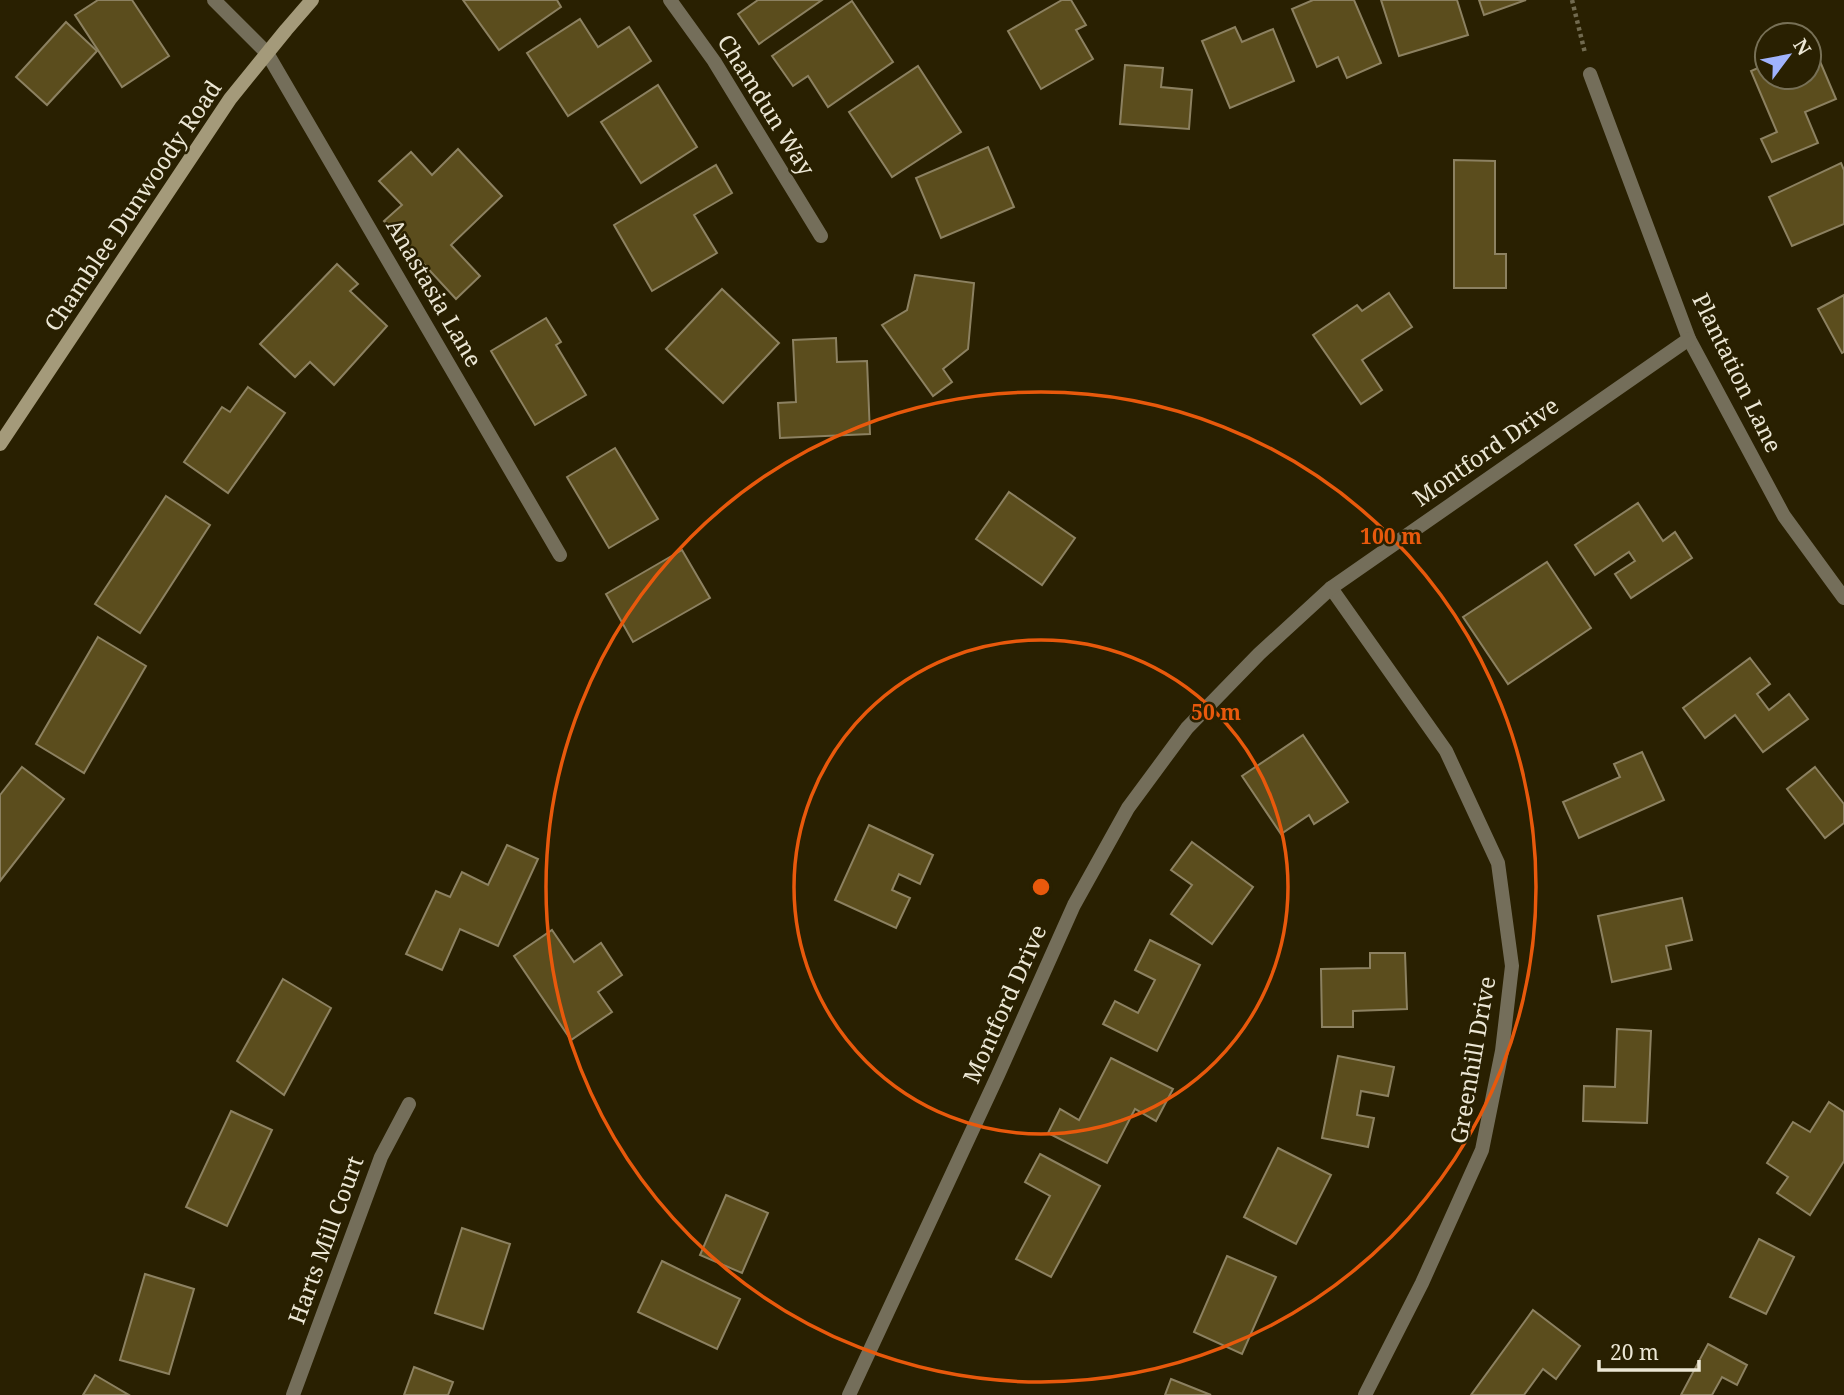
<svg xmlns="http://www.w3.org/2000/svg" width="1844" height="1395" font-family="'Noto Serif',serif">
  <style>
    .building { fill: #5b4d1d; stroke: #8c8161; stroke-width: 2 }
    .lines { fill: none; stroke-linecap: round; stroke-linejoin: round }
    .path { stroke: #716a4f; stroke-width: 4.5; stroke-dasharray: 3.5 3.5; stroke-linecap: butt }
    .street { stroke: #746e5a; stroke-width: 14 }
    .secondary { stroke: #a49a7a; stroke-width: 14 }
    .ring { fill: none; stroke: #e8590c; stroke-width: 3.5 }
    .labels { text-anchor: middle; stroke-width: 5; stroke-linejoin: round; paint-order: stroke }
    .street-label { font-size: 23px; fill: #ece7d5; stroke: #292001 }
    .centre { fill: #e8590c; stroke: #292001; stroke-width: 3.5 }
    .ring-label { font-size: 21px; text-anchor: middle; font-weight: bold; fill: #e8590c; stroke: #292001; stroke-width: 5; stroke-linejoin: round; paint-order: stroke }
  </style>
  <rect width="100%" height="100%" fill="#292001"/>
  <g class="building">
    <polygon points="98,0 132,0 169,56 122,87 75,15"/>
    <polygon points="463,0 557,0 561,7 499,50"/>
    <polygon points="758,0 822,0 759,44 738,14"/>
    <polygon points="1062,0 1071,0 1086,25 1076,30 1093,59 1041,89 1008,31"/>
    <polygon points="1313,0 1354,0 1381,63 1347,78 1338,57 1317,67 1292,9"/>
    <polygon points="1381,0 1457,0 1468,35 1399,56"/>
    <polygon points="1479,0 1526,0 1484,15"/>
    <polygon points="852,1 893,62 828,107 808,76 793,86 772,56"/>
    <polygon points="580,19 598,47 629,27 651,61 568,116 527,53"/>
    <polygon points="66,22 97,51 47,105 16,77"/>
    <polygon points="1235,27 1242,42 1273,29 1294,81 1230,108 1202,41"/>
    <polygon points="1813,45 1836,99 1805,112 1818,143 1772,162 1761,139 1777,132 1751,71 1767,64 1767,77 1809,77 1809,46"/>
    <polygon points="1125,65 1163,68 1161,87 1192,90 1189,129 1120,124"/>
    <polygon points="918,66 961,132 892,177 849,112"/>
    <polygon points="658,85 697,147 641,183 601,122"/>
    <polygon points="988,147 1014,207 941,238 916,178"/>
    <polygon points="458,149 502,196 451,245 480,276 456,299 384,221 402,205 379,181 411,152 432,175"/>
    <polygon points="1454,160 1495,161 1495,254 1506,254 1506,288 1454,288"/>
    <polygon points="1841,163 1844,170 1844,224 1792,246 1769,197"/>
    <polygon points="716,165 732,193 694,215 717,253 652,291 614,225"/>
    <polygon points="337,264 358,284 350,291 387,326 334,385 310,362 295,377 260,344"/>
    <polygon points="915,275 974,283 968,349 943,369 952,382 933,396 882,325 907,310"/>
    <polygon points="722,289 779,343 723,403 666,349"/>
    <polygon points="1389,293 1412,327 1362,360 1382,390 1361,404 1313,335 1357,305 1362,311"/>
    <polygon points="1844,295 1844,352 1842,353 1818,309"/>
    <polygon points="546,318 561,342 556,345 586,395 535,425 491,351"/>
    <polygon points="836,338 837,362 867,361 870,434 780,438 778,403 796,402 793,340"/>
    <polygon points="248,387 285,413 228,493 184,462 222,407 230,412"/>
    <polygon points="615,448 658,519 609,548 567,477"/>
    <polygon points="1009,492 1075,538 1042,585 976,539"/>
    <polygon points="166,496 210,525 140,633 95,604"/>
    <polygon points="1638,503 1663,541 1675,532 1692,558 1631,598 1615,574 1635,561 1629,552 1595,575 1575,545"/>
    <polygon points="682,550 710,598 633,642 606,594"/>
    <polygon points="1547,562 1591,628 1508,684 1463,617"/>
    <polygon points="98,637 146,666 84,773 36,744"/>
    <polygon points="1750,658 1770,684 1757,694 1769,710 1789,694 1808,719 1763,752 1735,715 1705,738 1683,708"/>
    <polygon points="1303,735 1348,802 1314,824 1309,815 1281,834 1242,776"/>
    <polygon points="1642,752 1664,800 1579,838 1563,802 1620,777 1614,764"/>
    <polygon points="22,767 64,799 0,881 0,795"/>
    <polygon points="1815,767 1844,804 1844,823 1825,838 1787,789"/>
    <polygon points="869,825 933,855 920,884 899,874 892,890 910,898 896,928 835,900"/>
    <polygon points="1192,842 1253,887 1212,944 1171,914 1192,885 1171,870"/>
    <polygon points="507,845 538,859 498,946 460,929 442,970 406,954 436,891 450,897 462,872 488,885"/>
    <polygon points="1682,898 1692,940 1666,946 1671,969 1612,982 1598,916"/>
    <polygon points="552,930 574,962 601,943 622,975 598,992 612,1012 571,1040 514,956"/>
    <polygon points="1150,940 1200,965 1157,1051 1103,1024 1115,1001 1138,1013 1155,980 1135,970"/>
    <polygon points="1370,953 1405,953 1407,1009 1353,1011 1353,1027 1322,1027 1321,969 1370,968"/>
    <polygon points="283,979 331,1008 284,1095 237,1061"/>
    <polygon points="1617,1029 1651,1031 1647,1123 1583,1121 1584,1086 1615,1087"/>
    <polygon points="1338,1056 1394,1067 1388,1096 1361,1091 1357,1115 1374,1118 1368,1147 1322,1138"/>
    <polygon points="1111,1058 1173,1089 1156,1121 1135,1109 1107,1163 1048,1133 1060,1109 1079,1120"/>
    <polygon points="1829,1102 1844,1112 1844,1161 1810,1215 1777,1193 1788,1177 1767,1163 1793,1122 1810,1132"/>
    <polygon points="231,1111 272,1130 227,1226 186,1207"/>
    <polygon points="1278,1148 1331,1175 1296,1244 1244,1217"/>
    <polygon points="1040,1154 1100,1186 1051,1277 1016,1259 1050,1196 1025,1182"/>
    <polygon points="726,1195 768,1213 742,1273 700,1255"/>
    <polygon points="462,1228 510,1244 483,1329 435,1313"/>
    <polygon points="1759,1239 1794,1257 1766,1314 1730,1297"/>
    <polygon points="1227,1256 1276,1277 1242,1354 1194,1332"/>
    <polygon points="662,1261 740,1299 717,1349 638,1312"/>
    <polygon points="145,1274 194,1289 169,1374 120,1360"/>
    <polygon points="1533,1310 1580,1346 1556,1379 1543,1369 1524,1395 1471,1395"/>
    <polygon points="1708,1344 1747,1365 1737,1385 1722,1377 1712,1395 1681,1395"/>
    <polygon points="414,1367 453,1382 448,1395 404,1395"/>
    <polygon points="95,1375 129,1395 83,1395"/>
    <polygon points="1171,1379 1211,1395 1165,1395"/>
  </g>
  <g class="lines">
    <polyline class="path" points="1572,0 1585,53"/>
    <g class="street">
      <polyline points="214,0 267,53 560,555"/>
      <polyline points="670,0 714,61 821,236"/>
      <polyline points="1590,74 1689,339 1784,516 1844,598"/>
      <polyline points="1331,588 1446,751 1498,863 1512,966 1502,1051 1482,1150 1422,1283 1365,1395"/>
      <polyline points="293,1395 381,1157 409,1104"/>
      <polyline points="849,1395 998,1075 1074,905 1128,808 1187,728 1259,654 1331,588 1689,339"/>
    </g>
    <polyline class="secondary" points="0,444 230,99 286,30 312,0"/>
  </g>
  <g class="ring">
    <circle cx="1041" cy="887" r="247"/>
    <circle cx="1041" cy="887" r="495"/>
  </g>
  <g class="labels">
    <g class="street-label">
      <text transform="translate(766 105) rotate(58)" y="8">Chamdun Way</text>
      <text transform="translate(133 206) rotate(-56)" y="8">Chamblee Dunwoody Road</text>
      <text transform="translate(434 293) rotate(60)" y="8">Anastasia Lane</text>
      <text transform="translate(1737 373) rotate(64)" y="8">Plantation Lane</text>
      <text transform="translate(1486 452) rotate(-35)" y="8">Montford Drive</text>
      <text transform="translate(1005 1004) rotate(-66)" y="8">Montford Drive</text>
      <text transform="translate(1473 1060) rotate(-80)" y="8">Greenhill Drive</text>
      <text transform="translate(326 1240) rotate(-70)" y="8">Harts Mill Court</text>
    </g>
  </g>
  <circle cx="1041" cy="887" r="10" class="centre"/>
  <g class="ring-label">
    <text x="1391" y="544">100 m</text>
    <text x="1216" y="720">50 m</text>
  </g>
  <g transform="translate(1788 56) rotate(58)"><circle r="33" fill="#292001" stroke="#777056" stroke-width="2"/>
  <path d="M0-5L12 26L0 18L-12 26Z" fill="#a0b3fd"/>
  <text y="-10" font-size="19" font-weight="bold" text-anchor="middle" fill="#ece7d5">N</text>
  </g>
  <path d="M1599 1360v10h100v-10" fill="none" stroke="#ece7d5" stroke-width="3.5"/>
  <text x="1610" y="1360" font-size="21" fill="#ece7d5" stroke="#292001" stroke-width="5" paint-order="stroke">20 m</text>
</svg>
